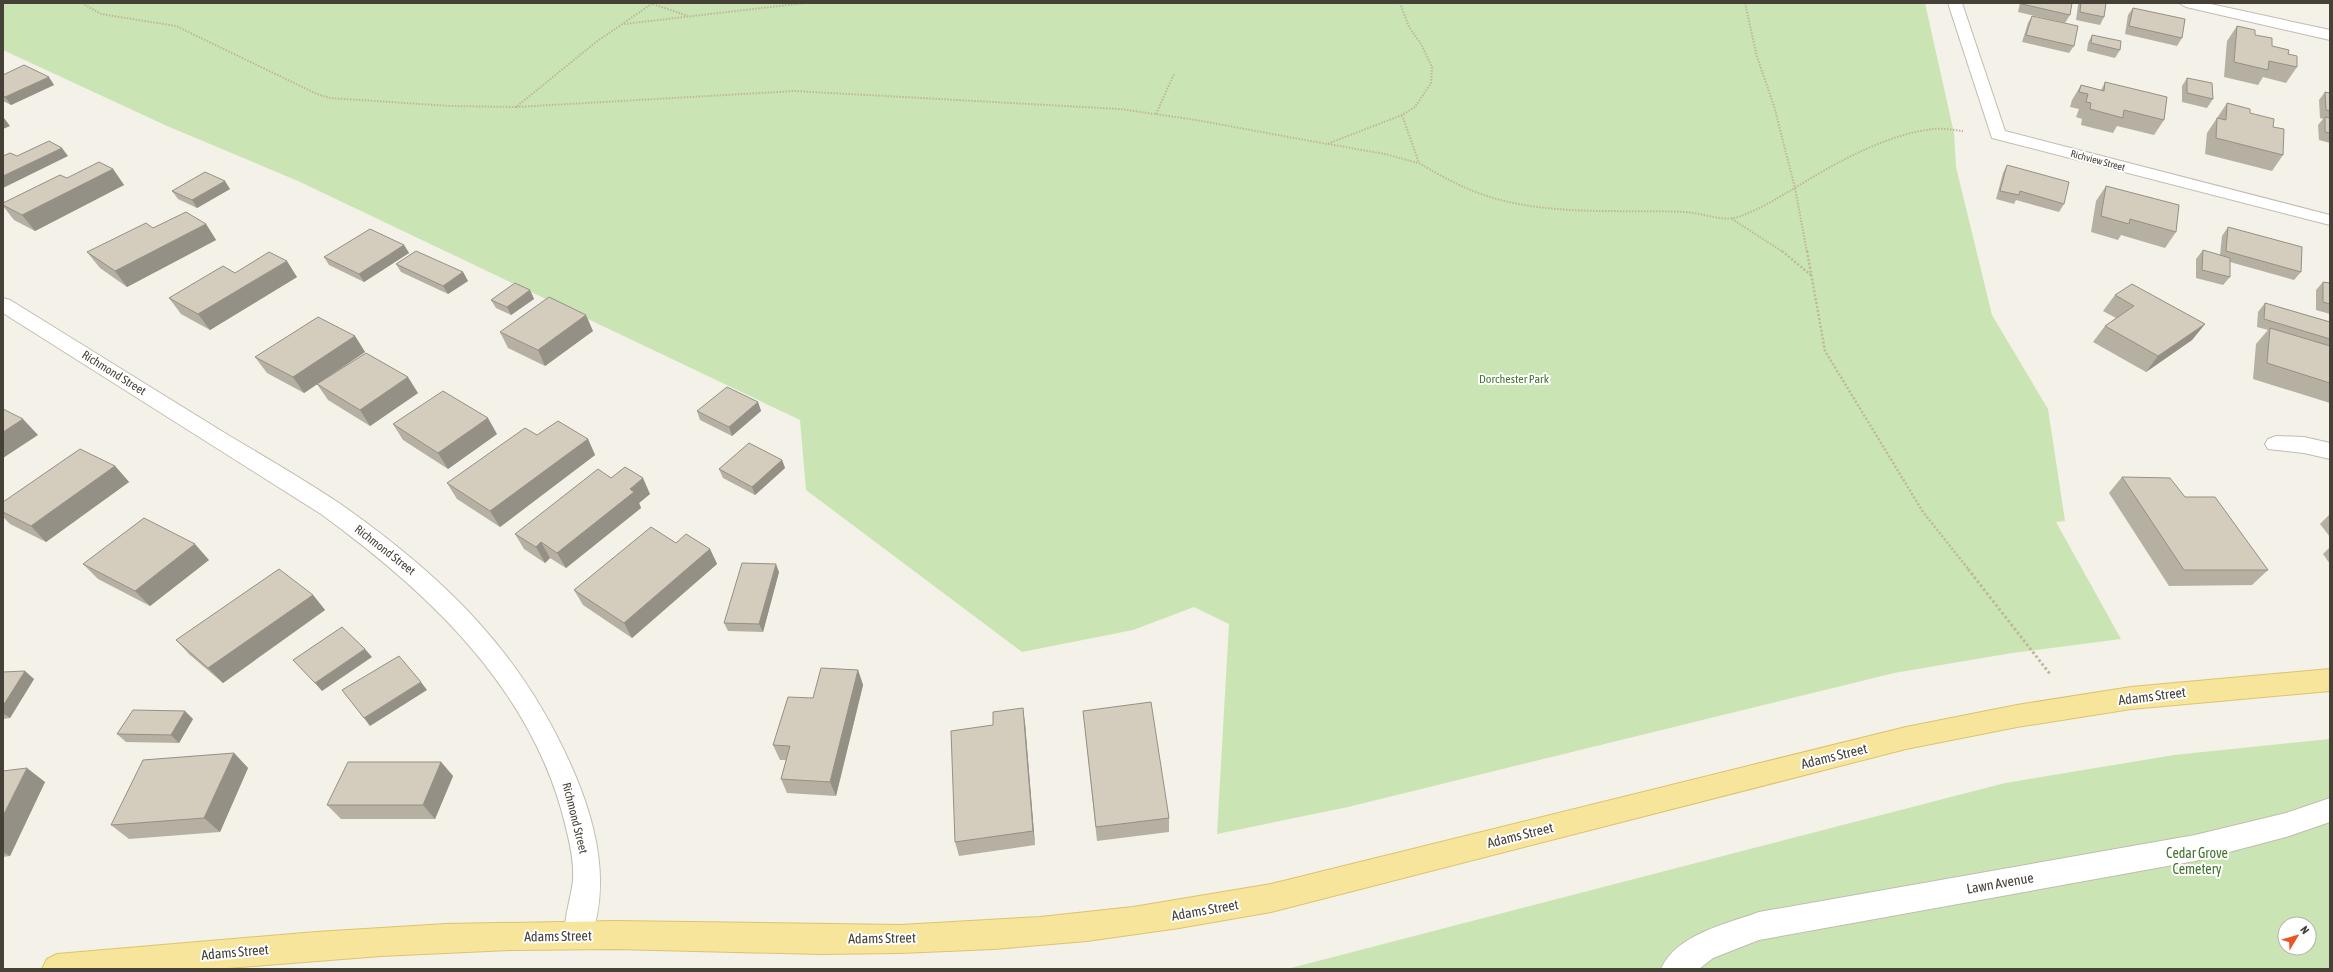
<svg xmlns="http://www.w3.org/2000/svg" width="2333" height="972" font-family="'Asap Condensed',sans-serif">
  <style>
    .green { fill: #cae5b3; fill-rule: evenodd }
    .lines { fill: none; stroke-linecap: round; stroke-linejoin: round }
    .minor-casing { stroke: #c1bcae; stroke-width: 2 }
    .major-casing { stroke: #dcc46d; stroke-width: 2 }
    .path-far2 { stroke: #bfb69d; stroke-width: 2; stroke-dasharray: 1.5 1.5; stroke-linecap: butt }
    .path-far1 { stroke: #bfb69d; stroke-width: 2.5; stroke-dasharray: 2 2; stroke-linecap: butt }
    .path { stroke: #bfb69d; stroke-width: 3; stroke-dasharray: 2.5 2.5; stroke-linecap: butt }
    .minor { fill: #fff; fill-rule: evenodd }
    .major { fill: #f8e59c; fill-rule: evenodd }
    .wall { fill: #b6b0a3 }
    .shaded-wall { fill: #949085 }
    .building { fill: #d4cdbe; stroke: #949085 }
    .labels { text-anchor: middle; stroke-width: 4; stroke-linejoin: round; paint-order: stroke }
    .far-street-label { font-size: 10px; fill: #464137; stroke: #fff }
    .street-label { font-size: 12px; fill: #464137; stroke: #fff }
    .park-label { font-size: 12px; fill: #43742e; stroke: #fff }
    .near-street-label { font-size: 14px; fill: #464137; stroke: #fff }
    .near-park-label { font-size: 14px; fill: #43742e; stroke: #fff }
  </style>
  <rect width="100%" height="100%" fill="#f3f1e8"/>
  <g class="green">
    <polygon points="3,3 1925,3 1954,133 1956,167 1992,315 2048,409 2065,521 2056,522 2121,639 2012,653 1894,673 1348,807 1217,834 1229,624 1194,607 1133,630 1022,652 806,490 800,420 298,181 167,126 3,50"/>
    <path d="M2330,739v230h-1043l718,-186 169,-28zM2285,924h24v24h-24z"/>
  </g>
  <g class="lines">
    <g class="minor-casing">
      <g id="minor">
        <polygon points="1948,3 1962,3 2005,131 2330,215 2330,225 1992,138"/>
        <polygon points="2179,3 2206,3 2330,30 2330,40 2186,7"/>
        <path d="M3,298l7,2c73,45 145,90 218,135 37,22 75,44 111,68 107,75 186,152 237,274 22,53 35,113 12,168l-10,4 -10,-4c-8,-19 3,-44 5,-65 1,-16 -2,-32 -6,-48 -31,-139 -135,-237 -246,-318l-318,-201z"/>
        <polygon points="2276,436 2304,437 2330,443 2330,459 2304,453 2268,449 2265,444 2268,439"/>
        <path d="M2330,798v24l-44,15 -91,24 -436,79 -46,18 -14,11h-38c15,-35 66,-45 98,-57l436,-77 91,-22z"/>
      </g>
    </g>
    <g class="major-casing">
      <polygon id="major" points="2330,669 2330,691 2131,709 2017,727 1906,749 1271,912 1179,928 1087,941 994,949 900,953 819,954 616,949 511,950 381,956 215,969 42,969 47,959 57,954 316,932 446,924 616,921 900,925 1040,917 1133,907 1271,884 1906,727 2017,705 2131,687"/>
    </g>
    <g class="path-far2">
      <polyline points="82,3 101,14 176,26 317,94 330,98 450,106 516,107 596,42 653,3"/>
      <polyline points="1745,3 1757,57 1774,106 1795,188 1807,252"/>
      <polyline points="653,4 688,16"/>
      <polyline points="624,24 805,3"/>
      <polyline points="516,107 795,91 1120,109 1196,120 1327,144 1402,115 1415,107 1431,83 1432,67 1421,44 1409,27 1400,3"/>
      <polyline points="1156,114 1174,74"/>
      <path d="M1402,115l17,48c20,12 40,23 62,31 66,23 136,15 204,18 19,1 38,11 56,4 26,-10 48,-25 72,-39 33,-20 81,-44 120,-48 10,-1 20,1 30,2"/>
      <polyline points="1328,144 1385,154 1418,163"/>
      <polyline points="1732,219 1783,252"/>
    </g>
    <g class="path-far1">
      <polyline points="1782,251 1812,276"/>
      <polyline points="1807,251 1825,351 1923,512 1969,570"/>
    </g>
    <polyline class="path" points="1968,569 2050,674"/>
    <use href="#minor" class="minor"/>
    <use href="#major" class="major"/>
  </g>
  <g class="wall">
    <polygon points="2020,3 2072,3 2070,15 2065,23 2018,12"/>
    <polygon points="2079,3 2106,3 2104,17 2100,25 2076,20 2078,5"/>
    <polygon points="2133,8 2182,38 2177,46 2125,34 2128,15"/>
    <polygon points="2032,16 2074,46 2069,53 2022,42 2028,23"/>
    <polygon points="2237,26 2255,35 2272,46 2288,54 2297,67 2286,83 2263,77 2258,85 2224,77 2227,41"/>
    <polygon points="2092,35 2120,50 2115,58 2087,51 2088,43"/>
    <polygon points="3,75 54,85 11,105 3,101"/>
    <polygon points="2187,78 2213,99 2207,108 2182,102 2182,86"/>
    <polygon points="2105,82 2164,120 2154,135 2117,126 2113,133 2081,125 2082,119 2076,117 2079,109 2070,107 2072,100 2081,85 2101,90"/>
    <polygon points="2325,92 2330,93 2330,143 2319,140 2318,125 2323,119 2320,118 2319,100"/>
    <polygon points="2227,103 2250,113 2273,127 2283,155 2272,171 2205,154 2207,133"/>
    <polygon points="2007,165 2064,204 2059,212 2016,200 2014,204 1996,199 2003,173"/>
    <polygon points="113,169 124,185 35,231 14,220 3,206 3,203 67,178"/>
    <polygon points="2106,186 2176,232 2165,248 2121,235 2118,240 2091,232 2096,201"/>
    <polygon points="230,189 197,208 178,199 172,191"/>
    <polygon points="206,224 216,240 127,287 100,268 87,252"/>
    <polygon points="2228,227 2301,272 2294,280 2230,262 2230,277 2223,285 2196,278 2196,259 2203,250 2220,255 2222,236"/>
    <polygon points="404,245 409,253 364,282 329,265 324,257"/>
    <polygon points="396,264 463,272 468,281 448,294 401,272"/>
    <polygon points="235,273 297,277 210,330 181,314 169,298"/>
    <polygon points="2323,282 2330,283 2330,314 2316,310 2316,290"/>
    <polygon points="530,290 534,299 511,315 496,308 491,300"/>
    <polygon points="2115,295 2205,324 2192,340 2146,372 2093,342 2105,326 2116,318 2103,311"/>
    <polygon points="2265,303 2330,322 2330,403 2253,379 2256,344 2268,330 2257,327 2258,312"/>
    <polygon points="593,331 545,366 508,348 500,332"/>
    <polygon points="355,336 365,352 304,393 267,373 255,357"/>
    <polygon points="317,384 418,393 370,426 328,400"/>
    <polygon points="758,402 761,411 732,436 700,420 697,411"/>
    <polygon points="393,424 497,434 448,469 403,440"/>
    <polygon points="537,435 588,439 595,455 500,527 457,499 447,483"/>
    <polygon points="782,460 785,468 755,495 723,478 719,469"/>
    <polygon points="115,466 129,482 46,542 10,524 3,517 3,502"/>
    <polygon points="2122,477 2268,570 2252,585 2169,586 2109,493"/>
    <polygon points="650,494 639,503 641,508 566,568 550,558 545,563 524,549 515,534"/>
    <polygon points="2330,514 2330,537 2320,524"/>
    <polygon points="2330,547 2330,564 2323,554"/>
    <polygon points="710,549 717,564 632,638 583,605 574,590"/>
    <polygon points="209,560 150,606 98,579 83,564"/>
    <polygon points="779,572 763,632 728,631 724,623"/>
    <polygon points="313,595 325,610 223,683 190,655 176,640"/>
    <polygon points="858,670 863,685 836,796 787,793 781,779 786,760 780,760 773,745 813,698"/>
    <polygon points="3,672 34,679 10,718 3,719"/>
    <polygon points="1083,711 1169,818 1169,832 1097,841"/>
    <polygon points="193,719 179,743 126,742 117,734"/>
    <polygon points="1025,723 1035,845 959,856 955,842"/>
    <polygon points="234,753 248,768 220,832 129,839 111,825"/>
    <polygon points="441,762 453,776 435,819 341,819 327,805"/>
    <polygon points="3,771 45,782 10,856 3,857"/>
  </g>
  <g class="shaded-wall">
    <polygon points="49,77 54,85 11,105 5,97"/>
    <polygon points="3,118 4,118 10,126 3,129"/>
    <polygon points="62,148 68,156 3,188 3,176"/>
    <polygon points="113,169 124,185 35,231 22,215"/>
    <polygon points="225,181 230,189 197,208 192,200"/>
    <polygon points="206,224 216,240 127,287 115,271"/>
    <polygon points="404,245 409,253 364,282 359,274"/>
    <polygon points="287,261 297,277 210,330 198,314"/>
    <polygon points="463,272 468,281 448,294 443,286"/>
    <polygon points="530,290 534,299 511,315 507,307"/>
    <polygon points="586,315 593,331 545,366 538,350"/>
    <polygon points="2205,324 2192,340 2146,372 2158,356"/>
    <polygon points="355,336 365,352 304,393 293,377"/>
    <polygon points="408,377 418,393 370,426 360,410"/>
    <polygon points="758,402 761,411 732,436 729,427"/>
    <polygon points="488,418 497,434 448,469 438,453"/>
    <polygon points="23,419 38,435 3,458 3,432"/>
    <polygon points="588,439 595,455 500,527 490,511"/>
    <polygon points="782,460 785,468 755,495 752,487"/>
    <polygon points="115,466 129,482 46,542 31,526"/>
    <polygon points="643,478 650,494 639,503 641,508 566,568 557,553 630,489"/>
    <polygon points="541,542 550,558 545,563 536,547"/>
    <polygon points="195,544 209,560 150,606 135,591"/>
    <polygon points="710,549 717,564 632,638 624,623"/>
    <polygon points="776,564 779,572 763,632 759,624"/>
    <polygon points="313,595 325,610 223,683 208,668"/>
    <polygon points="365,649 372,657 322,691 315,683"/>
    <polygon points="858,670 863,685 836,796 830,782"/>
    <polygon points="25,671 34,679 10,718 3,713 3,706"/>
    <polygon points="421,682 427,690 370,726 364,718"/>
    <polygon points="1023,708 1025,723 1035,845 1033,831"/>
    <polygon points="185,711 193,719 179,743 171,735"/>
    <polygon points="234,753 248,768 220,832 204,818"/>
    <polygon points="441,762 453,776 435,819 423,805"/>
    <polygon points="27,768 45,782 10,856 3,852 3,816"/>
  </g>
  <g class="building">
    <polygon points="2022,3 2072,3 2070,15 2022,4"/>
    <polygon points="2081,3 2106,3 2104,17 2080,12"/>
    <polygon points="2133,8 2185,19 2182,38 2129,26"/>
    <polygon points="2032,16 2078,26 2074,46 2026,35"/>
    <polygon points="2237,26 2255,30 2255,35 2272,38 2272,46 2289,50 2288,54 2297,56 2297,67 2269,61 2268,70 2234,62"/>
    <polygon points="2092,35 2121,41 2120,50 2091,43"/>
    <polygon points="24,65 49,77 5,97 3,96 3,75"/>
    <polygon points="2187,78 2212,83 2213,99 2187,93"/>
    <polygon points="2105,82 2167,97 2164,120 2124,110 2123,118 2090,109 2091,103 2086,102 2088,94 2079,92 2081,85 2104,91"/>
    <polygon points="2325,92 2330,93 2330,111 2326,110"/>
    <polygon points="2227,103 2250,109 2250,113 2274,119 2273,127 2284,129 2283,155 2216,138 2217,118 2226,120"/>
    <polygon points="2325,117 2330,118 2330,133 2325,132"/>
    <polygon points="49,141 62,148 3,176 3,156 10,153 17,156"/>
    <polygon points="99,162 113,169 22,215 3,205 3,203 60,175 67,178"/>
    <polygon points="2007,165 2069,182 2064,204 2020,191 2019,195 2000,191"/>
    <polygon points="205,172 225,181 192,200 172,191"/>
    <polygon points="2106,186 2179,205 2176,232 2130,219 2129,224 2101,216"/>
    <polygon points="186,212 206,224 115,271 87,252 146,223 153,228"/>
    <polygon points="2228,227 2302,247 2301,272 2226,251"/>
    <polygon points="370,229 404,245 359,274 324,257"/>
    <polygon points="2203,250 2230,258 2230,277 2202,270"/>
    <polygon points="416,251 463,272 443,286 396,264"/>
    <polygon points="269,252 287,261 198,314 169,298 223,266 235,273"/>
    <polygon points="2323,282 2330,283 2330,304 2323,302"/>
    <polygon points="515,283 530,290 507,307 491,300"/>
    <polygon points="2132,284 2205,324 2158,356 2105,326 2134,306 2115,295"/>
    <polygon points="549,297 586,315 538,350 500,332"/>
    <polygon points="2265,303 2330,322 2330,339 2264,319"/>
    <polygon points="318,317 355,336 293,377 255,357"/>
    <polygon points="2270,328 2330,346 2330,383 2267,363"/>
    <polygon points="366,353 408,377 360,410 317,384"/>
    <polygon points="727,387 758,402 729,427 697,411"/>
    <polygon points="443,391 488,418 438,453 393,424"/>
    <polygon points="3,409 23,419 3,432"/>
    <polygon points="558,421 588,439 490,511 447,483 525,428 537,435"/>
    <polygon points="749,443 782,460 752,487 719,469"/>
    <polygon points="80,449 115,466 31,526 3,512 3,502"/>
    <polygon points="625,467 643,478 630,489 634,492 557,553 541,542 536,547 515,534 598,469 611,478"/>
    <polygon points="2122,477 2170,478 2185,497 2215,497 2268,570 2184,570"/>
    <polygon points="144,518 195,544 135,591 83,564"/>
    <polygon points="651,527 676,543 686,534 710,549 624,623 574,590"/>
    <polygon points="742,563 776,564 759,624 724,623"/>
    <polygon points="279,569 313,595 208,668 176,640"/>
    <polygon points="342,627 365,649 315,683 293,660"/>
    <polygon points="399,656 421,682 364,718 342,690"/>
    <polygon points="821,668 858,670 830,782 781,779 790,746 773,745 788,697 813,698"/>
    <polygon points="25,671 3,706 3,672"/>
    <polygon points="1151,702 1169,818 1096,827 1083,711"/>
    <polygon points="1023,708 1033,831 955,842 951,731 993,725 993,712"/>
    <polygon points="133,710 185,711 171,735 117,734"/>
    <polygon points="234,753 204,818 111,825 143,760"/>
    <polygon points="348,762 441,762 423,805 327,805"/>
    <polygon points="27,768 3,816 3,771"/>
  </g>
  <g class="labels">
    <g class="far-street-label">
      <text transform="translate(2098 160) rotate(15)" y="4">Richview Street</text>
    </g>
    <g class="street-label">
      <text transform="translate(114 373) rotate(32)" y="4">Richmond Street</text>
      <text transform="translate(385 550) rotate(38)" y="4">Richmond Street</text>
      <text transform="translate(575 818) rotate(76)" y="4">Richmond Street</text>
    </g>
    <g class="park-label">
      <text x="1514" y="383">Dorchester Park</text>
    </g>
    <g class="near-street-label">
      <text transform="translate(2152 696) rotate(-7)" y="5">Adams Street</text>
      <text transform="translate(1834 756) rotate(-14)" y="5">Adams Street</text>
      <text transform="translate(1520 835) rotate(-14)" y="5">Adams Street</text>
      <text transform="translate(2000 883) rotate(-10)" y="5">Lawn Avenue</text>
      <text transform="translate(1205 910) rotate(-10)" y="5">Adams Street</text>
      <text transform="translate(558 936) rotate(-1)" y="5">Adams Street</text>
      <text transform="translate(882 938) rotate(-1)" y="5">Adams Street</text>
      <text transform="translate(235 952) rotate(-5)" y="5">Adams Street</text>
    </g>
    <g class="near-park-label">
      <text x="2197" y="858">Cedar Grove<tspan x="2197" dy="16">Cemetery</tspan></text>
    </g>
  </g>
  <rect width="2333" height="972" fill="none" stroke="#464137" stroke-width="8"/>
  <g transform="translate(2297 936) rotate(52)"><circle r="19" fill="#ffffff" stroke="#b5b3af"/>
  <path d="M0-3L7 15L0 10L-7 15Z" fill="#ed5425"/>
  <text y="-6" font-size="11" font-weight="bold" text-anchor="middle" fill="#464137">N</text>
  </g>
</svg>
